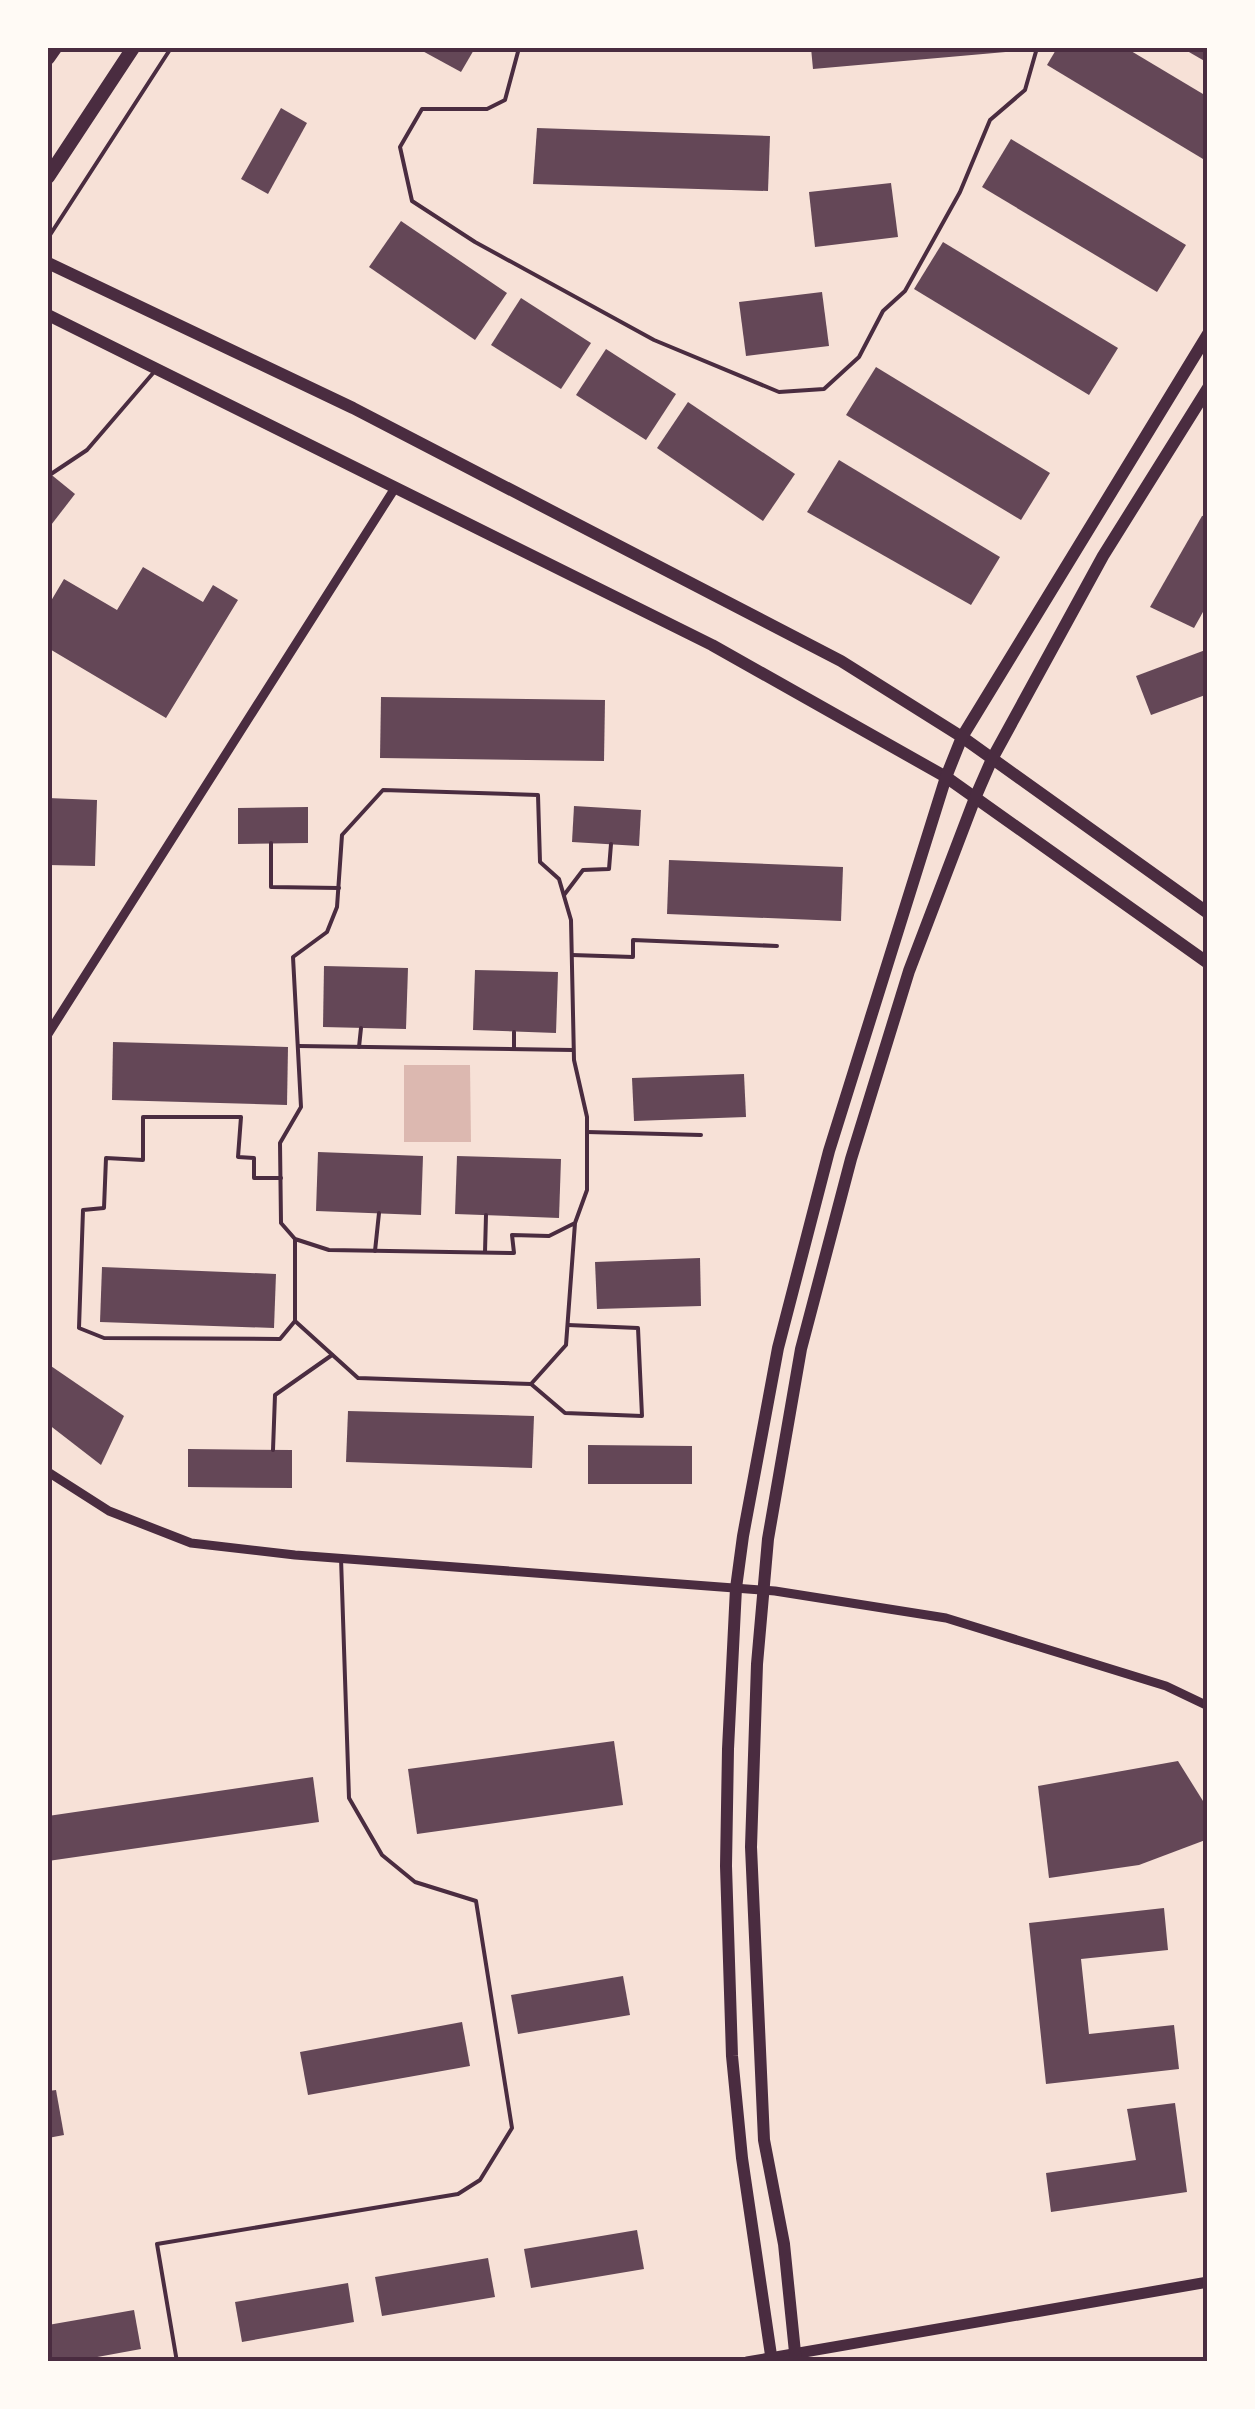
<svg xmlns="http://www.w3.org/2000/svg" width="1255" height="2409" font-family="Karla,sans-serif">
  <style>
    .water { fill: #dcb8b0 }
    .building { fill: #644757 }
    .lines { fill: none; stroke-linecap: round; stroke-linejoin: round }
    .path { stroke: #4a2c40; stroke-width: 4 }
    .service { stroke: #4a2c40; stroke-width: 4 }
    .minor { stroke: #4a2c40; stroke-width: 9 }
    .tertiary { stroke: #4a2c40; stroke-width: 11 }
    .secondary { stroke: #4a2c40; stroke-width: 12 }
    .primary { stroke: #4a2c40; stroke-width: 14 }
    .neatline { fill: none; stroke: #4a2c40; stroke-width: 4 }
  </style>
  <rect width="100%" height="100%" fill="#f7e1d7"/>
  <polygon class="water" points="404,1065 470,1065 471,1142 404,1142"/>
  <g class="building">
    <polygon points="417,48 475,48 461,72"/>
    <polygon points="811,48 1017,48 1017,51 813,69"/>
    <polygon points="1057,48 1126,48 1208,97 1208,162 1047,65"/>
    <polygon points="1182,48 1208,48 1208,63"/>
    <polygon points="281,108 307,123 268,194 241,179"/>
    <polygon points="537,128 770,136 768,191 533,184"/>
    <polygon points="1011,139 1186,245 1157,292 982,187"/>
    <polygon points="891,183 898,237 815,247 809,192"/>
    <polygon points="401,221 507,293 475,340 369,267"/>
    <polygon points="943,242 1118,348 1089,395 914,289"/>
    <polygon points="822,292 829,346 746,356 739,302"/>
    <polygon points="521,298 591,343 561,389 491,345"/>
    <polygon points="606,349 676,394 646,440 576,395"/>
    <polygon points="876,367 1050,473 1021,520 846,415"/>
    <polygon points="688,402 795,474 763,521 657,448"/>
    <polygon points="839,460 1000,557 971,605 807,512"/>
    <polygon points="48,472 75,494 48,529"/>
    <polygon points="1208,515 1208,603 1194,628 1150,607 1202,516"/>
    <polygon points="143,567 203,602 213,585 238,600 166,718 48,648 48,606 64,579 117,610"/>
    <polygon points="1208,649 1208,694 1151,715 1136,676"/>
    <polygon points="381,697 605,700 604,761 380,758"/>
    <polygon points="48,798 97,800 95,866 48,865"/>
    <polygon points="574,806 641,810 639,846 572,842"/>
    <polygon points="308,807 308,843 238,844 238,808"/>
    <polygon points="669,860 843,867 841,921 667,914"/>
    <polygon points="324,966 408,968 406,1029 323,1027"/>
    <polygon points="475,970 558,972 556,1033 473,1030"/>
    <polygon points="113,1042 288,1047 287,1105 112,1100"/>
    <polygon points="744,1074 746,1117 634,1121 632,1078"/>
    <polygon points="318,1152 423,1156 421,1215 316,1211"/>
    <polygon points="457,1156 561,1159 559,1218 455,1214"/>
    <polygon points="700,1258 701,1306 597,1309 595,1262"/>
    <polygon points="102,1267 276,1274 274,1328 100,1322"/>
    <polygon points="48,1364 124,1416 101,1465 48,1424"/>
    <polygon points="348,1411 534,1416 532,1468 346,1462"/>
    <polygon points="588,1445 692,1446 692,1484 588,1484"/>
    <polygon points="188,1449 292,1450 292,1488 188,1487"/>
    <polygon points="614,1741 623,1805 417,1834 408,1769"/>
    <polygon points="1178,1761 1208,1809 1208,1839 1139,1865 1049,1878 1038,1786"/>
    <polygon points="313,1777 319,1822 48,1861 48,1816"/>
    <polygon points="1164,1908 1168,1950 1081,1959 1089,2034 1174,2025 1179,2069 1046,2084 1029,1923"/>
    <polygon points="623,1976 630,2015 518,2034 511,1995"/>
    <polygon points="462,2022 470,2066 308,2095 300,2052"/>
    <polygon points="56,2090 64,2135 48,2138 48,2091"/>
    <polygon points="1175,2103 1187,2192 1051,2212 1046,2173 1136,2160 1127,2109"/>
    <polygon points="637,2230 644,2269 531,2288 524,2249"/>
    <polygon points="488,2258 495,2297 382,2316 375,2277"/>
    <polygon points="348,2283 354,2322 242,2342 235,2302"/>
    <polygon points="134,2310 141,2349 70,2362 48,2362 48,2325"/>
  </g>
  <g class="lines">
    <g class="path">
      <polyline points="519,48 505,100 487,109 422,109 400,147 412,201 475,242 654,340 779,392 824,389 859,357 883,311 905,291 960,192 990,120 1025,90 1037,48"/>
      <polyline points="271,843 271,887 339,888"/>
      <polyline points="564,895 583,870 609,869 611,844"/>
      <polyline points="572,955 633,957 633,940 777,946"/>
      <polyline points="514,1032 514,1049"/>
      <polyline points="298,1046 573,1050"/>
      <polyline points="359,1047 361,1028"/>
      <polyline points="587,1132 701,1135"/>
      <polyline points="281,1178 254,1178 254,1158 238,1157 241,1117 143,1117 143,1160 106,1158 104,1208 83,1210 79,1328 104,1338 280,1339 295,1321"/>
      <polyline points="295,1239 329,1250 514,1253 512,1235 549,1236 575,1223 587,1190 587,1117 574,1060 571,920 559,879 540,862 538,795 383,790 342,835 337,907 327,932 293,957 301,1107 280,1143 281,1223 295,1239 295,1321 358,1378 531,1384 566,1345 575,1223"/>
      <polyline points="375,1251 379,1213"/>
      <polyline points="485,1252 486,1215"/>
      <polyline points="531,1384 565,1413 642,1416 638,1328 568,1325"/>
      <polyline points="273,1450 275,1395 332,1355"/>
    </g>
    <g class="service">
      <polyline points="48,238 171,48"/>
      <polyline points="48,476 87,450 154,372"/>
      <polyline points="177,2362 157,2244 458,2194 480,2180 512,2128 476,1901 415,1882 382,1855 349,1798 341,1558"/>
    </g>
    <g class="minor">
      <polyline points="48,1034 395,488"/>
      <polyline points="48,1472 109,1511 191,1543 295,1555 775,1591 946,1618 1166,1686 1208,1706"/>
    </g>
    <polyline class="tertiary" points="747,2362 1208,2282"/>
    <g class="secondary">
      <polyline points="48,263 353,408 841,661 962,737 1208,913"/>
      <polyline points="48,315 712,645 946,777 1208,963"/>
      <polyline points="772,2362 742,2158 732,2056 726,1866 728,1749 736,1588 743,1536 778,1348 829,1151 946,777 962,737 1208,334"/>
      <polyline points="796,2362 784,2244 764,2140 751,1847 757,1664 768,1539 801,1349 851,1159 909,971 975,798 992,759 1103,556 1208,388"/>
    </g>
    <g class="primary">
      <polyline points="48,58 55,48"/>
      <polyline points="48,177 133,48"/>
    </g>
  </g>
  <rect width="1255" height="2409" fill="none" stroke="#fffaf5" stroke-width="100"/>
  <rect x="50" y="50" width="1155" height="2309" class="neatline"/>
</svg>
